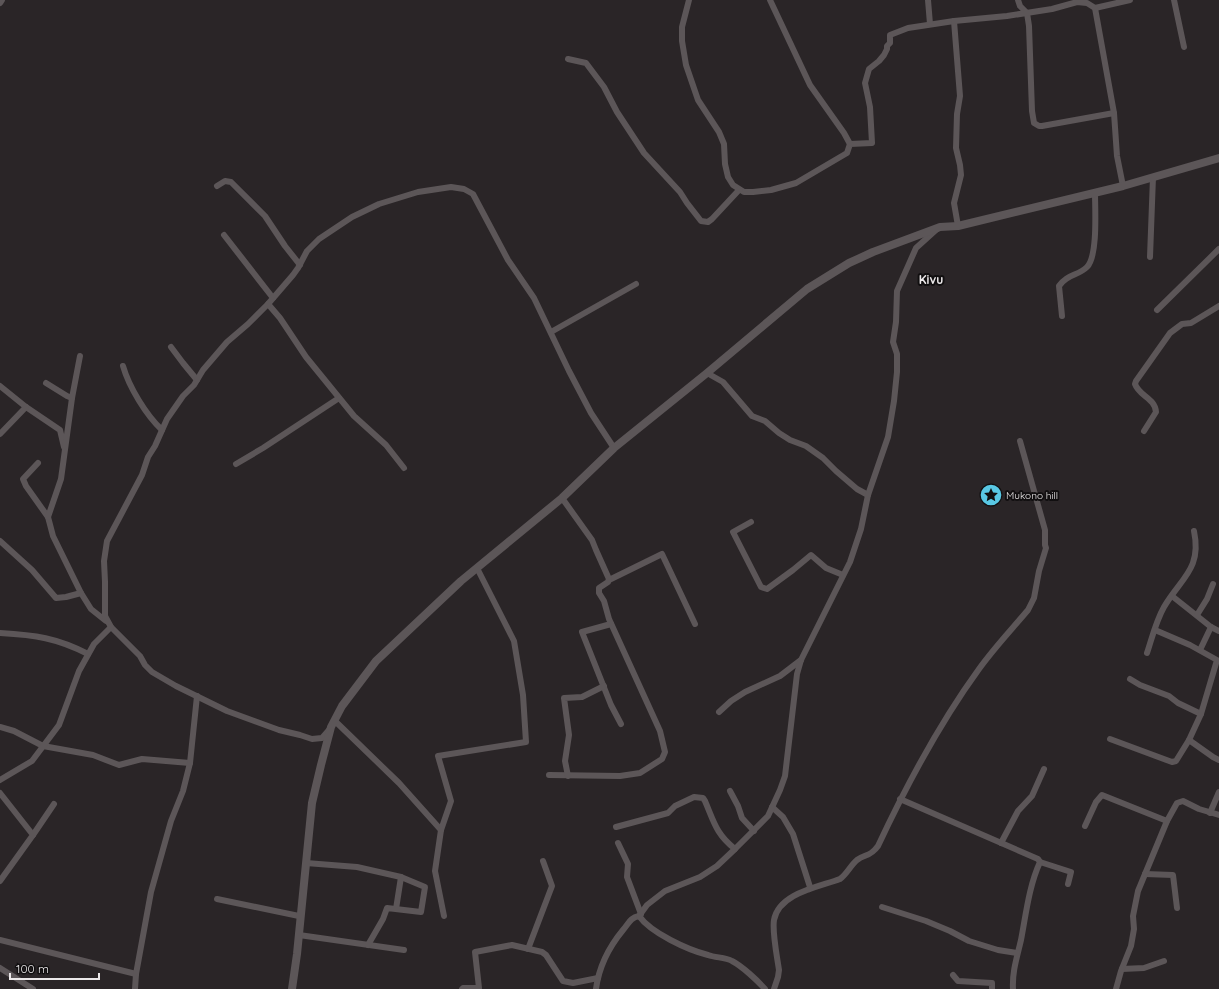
<svg xmlns="http://www.w3.org/2000/svg" width="1219" height="989" font-family="Quicksand,sans-serif">
  <style>
    .lines { fill: none; stroke-linecap: round; stroke-linejoin: round }
    .minor { stroke: #5c5658; stroke-width: 6 }
    .tertiary { stroke: #5c5658; stroke-width: 8 }
    .labels { text-anchor: middle; stroke-width: 4; stroke-linejoin: round; paint-order: stroke }
    .poi-label { font-size: 10px; fill: #ece9ea; stroke: #110f10; text-anchor: start }
    .quarter-label { font-size: 12px; font-weight: bold; fill: #ece9ea; stroke: #110f10 }
  </style>
  <rect width="100%" height="100%" fill="#2a2527"/>
  <g class="lines">
    <g class="minor">
      <polyline points="689,0 682,27 682,41 686,65 698,100 719,132 724,144 725,164 728,177 733,185 744,192 753,192 771,190 796,183 847,153 850,144 872,143 870,107 865,83 869,69 879,61 884,55 887,49 887,46 890,43 890,35 908,28 954,21 960,96 957,114 956,148 960,165 961,175 954,203 958,226"/>
      <polyline points="770,0 810,85 844,133 850,144"/>
      <polyline points="928,0 930,24"/>
      <polyline points="1018,0 1020,6 1027,13 1029,26 1032,111 1034,123 1039,126 1042,126 1114,113"/>
      <polyline points="1174,0 1184,47"/>
      <polyline points="0,3 2,0"/>
      <polyline points="1095,8 1130,0"/>
      <polyline points="954,21 1007,16 1052,9 1077,2 1087,3 1095,8 1114,113 1117,156 1123,186"/>
      <polyline points="568,59 586,63 604,87 617,112 644,153 680,192 687,203 701,221 708,222 712,219 739,190"/>
      <polyline points="217,186 225,181 231,182 265,216 285,246 300,265"/>
      <polyline points="224,235 273,298"/>
      <polyline points="1150,257 1153,177"/>
      <polyline points="268,304 280,318 306,357 354,416 386,445 404,468"/>
      <polyline points="1157,310 1219,249"/>
      <path d="M1062,316l-3,-30c8,-12 19,-10 28,-19 11,-11 8,-58 8,-74"/>
      <polyline points="551,332 636,284"/>
      <polyline points="171,347 183,363 197,380"/>
      <path d="M123,366c6,21 23,49 39,64"/>
      <polyline points="707,373 723,382 752,416 765,421 779,433 790,440 806,446 823,458 836,471 857,489 868,495"/>
      <polyline points="46,383 67,396 72,398"/>
      <polyline points="0,386 26,407 60,430 64,447"/>
      <path d="M1144,431l12,-19c-1,-14 -17,-16 -21,-28l1,-3 34,-48 12,-9 9,-1 28,-17"/>
      <polyline points="0,434 26,407"/>
      <polyline points="38,463 23,479 26,486 48,517 53,536 81,593 91,609 106,621"/>
      <polyline points="236,464 263,448 339,398"/>
      <polyline points="48,517 61,479 72,398 80,356"/>
      <polyline points="751,522 733,532 761,587 767,589 793,570 811,555 826,568 843,575"/>
      <polyline points="0,541 32,570 56,598 66,597 81,593"/>
      <polyline points="609,580 662,554 695,624"/>
      <polyline points="1172,596 1211,627 1219,631"/>
      <polyline points="1197,615 1207,599 1213,584"/>
      <polyline points="611,624 582,632 611,705 621,724"/>
      <path d="M0,633c35,2 57,5 88,21"/>
      <polyline points="1200,650 1211,627"/>
      <path d="M1147,653c5,-15 9,-32 17,-46 17,-29 38,-38 30,-76"/>
      <polyline points="1130,679 1140,685 1169,696 1178,703 1201,714"/>
      <polyline points="719,712 731,701 745,692 780,676 801,660"/>
      <polyline points="335,721 399,783 441,830 435,871 444,916"/>
      <polyline points="0,727 14,731 43,746 93,755 119,765 142,759 190,763"/>
      <polyline points="329,730 322,738 312,739 300,735 279,730 227,711 176,686 152,672 145,665 140,656 111,627 105,616 105,582 104,561 107,541 142,475 148,457 155,446 167,419 183,396 194,385 203,370 227,342 248,324 268,304 293,275 298,268 307,251 319,239 352,217 379,204 418,192 451,187 464,189 473,194 508,260 534,298 569,371 591,413 614,448"/>
      <polyline points="1110,739 1172,762 1176,761 1189,740 1201,714 1217,660 1190,645 1155,630"/>
      <polyline points="1189,740 1213,757 1219,760"/>
      <polyline points="549,775 620,776 640,773 662,759 665,752 660,731 609,619 604,601 599,593 599,588 608,582 609,579 596,550 592,540 562,498"/>
      <polyline points="568,776 565,761 569,735 564,698 582,697 604,686"/>
      <polyline points="0,780 32,761 59,725 79,671 94,644 111,627"/>
      <polyline points="730,791 738,806 742,818 754,831"/>
      <polyline points="0,793 33,835 0,881"/>
      <path d="M900,799l138,60 2,3c-11,24 -14,52 -19,78 -4,17 -9,32 -8,49"/>
      <polyline points="772,807 783,817 793,834 810,887 809,889"/>
      <polyline points="1210,813 1219,792"/>
      <polyline points="1085,826 1096,802 1102,795 1167,821"/>
      <path d="M616,827l52,-14 7,-7 19,-9 9,1 2,3c9,21 11,33 30,48"/>
      <polyline points="441,830 451,801 438,756 526,742 523,695 514,641 477,568"/>
      <polyline points="33,835 54,804"/>
      <polyline points="618,843 628,864 627,877 641,914"/>
      <polyline points="1001,843 1018,811 1032,796 1044,769"/>
      <polyline points="1040,862 1071,872 1068,884"/>
      <polyline points="306,863 357,867 401,877"/>
      <polyline points="1145,874 1173,875 1177,908"/>
      <polyline points="217,899 299,916 301,917"/>
      <polyline points="882,907 926,921 950,931 969,941 998,950 1017,953"/>
      <polyline points="299,935 404,950"/>
      <polyline points="0,940 136,974"/>
      <polyline points="368,945 383,919 387,908 421,912 425,887 401,877 396,909"/>
      <polyline points="528,949 552,886 543,861"/>
      <polyline points="0,968 33,989"/>
      <polyline points="1122,969 1144,968 1164,961"/>
      <polyline points="953,975 958,981 992,983 992,989"/>
      <polyline points="135,989 136,974 151,892 171,821 183,791 190,763 197,696"/>
      <polyline points="462,989 463,988 479,988 475,952 512,945 542,952 546,955 563,981 573,983 598,978"/>
      <path d="M596,989c3,-23 13,-42 27,-59 6,-7 7,-12 16,-14"/>
      <path d="M765,989c-7,-8 -23,-23 -33,-28 -7,-4 -16,-3 -24,-6 -20,-5 -57,-22 -69,-39l8,-11 18,-14 35,-14 17,-11 18,-17 33,-33 12,-26 5,-14 12,-102 4,-14 49,-98 11,-33 7,-34 20,-58 6,-36 3,-29v-18l-4,-12 3,-20 1,-31 19,-43 21,-19"/>
      <path d="M774,989l4,-12 1,-7c-2,-14 -7,-38 -5,-50 5,-27 45,-33 66,-41 7,-5 10,-13 17,-19 8,-6 13,-3 21,-14 29,-62 61,-122 101,-177 15,-21 33,-40 49,-59l6,-12 5,-27 7,-23 -1,-3v-15l-25,-89"/>
      <polyline points="1116,989 1121,971 1131,946 1134,929 1133,916 1138,891 1167,821 1177,803 1183,801 1199,809 1219,815"/>
    </g>
    <polyline class="tertiary" points="292,989 297,954 312,803 321,765 331,727 342,706 376,661 461,581 562,498 614,448 707,373 807,289 849,263 873,252 940,227 958,226 1123,186 1219,158"/>
  </g>
  <defs>
    <g id="sight-disc" transform="scale(1.15)"><circle r="9.5" fill="#59c8e4" stroke="#110f10"/><path d="M0-6L1.8-2.2L6-1.7L2.9 1.2L3.7 5.4L0 3.3L-3.7 5.4L-2.9 1.2L-6-1.7L-1.8-2.2Z" fill="#111"/></g>
  </defs>
  <g fill-rule="evenodd">
    <use href="#sight-disc" x="991" y="495"/>
  </g>
  <g class="labels">
    <g class="poi-label">
      <text x="1006" y="499">Mukono hill</text>
    </g>
    <g class="quarter-label">
      <text x="931" y="284">Kivu</text>
    </g>
  </g>
  <path d="M10 973v6h89v-6" fill="none" stroke="#ece9ea" stroke-width="2"/>
  <text x="16" y="973" font-size="12" fill="#ece9ea" stroke="#110f10" stroke-width="3" paint-order="stroke">100 m</text>
</svg>
